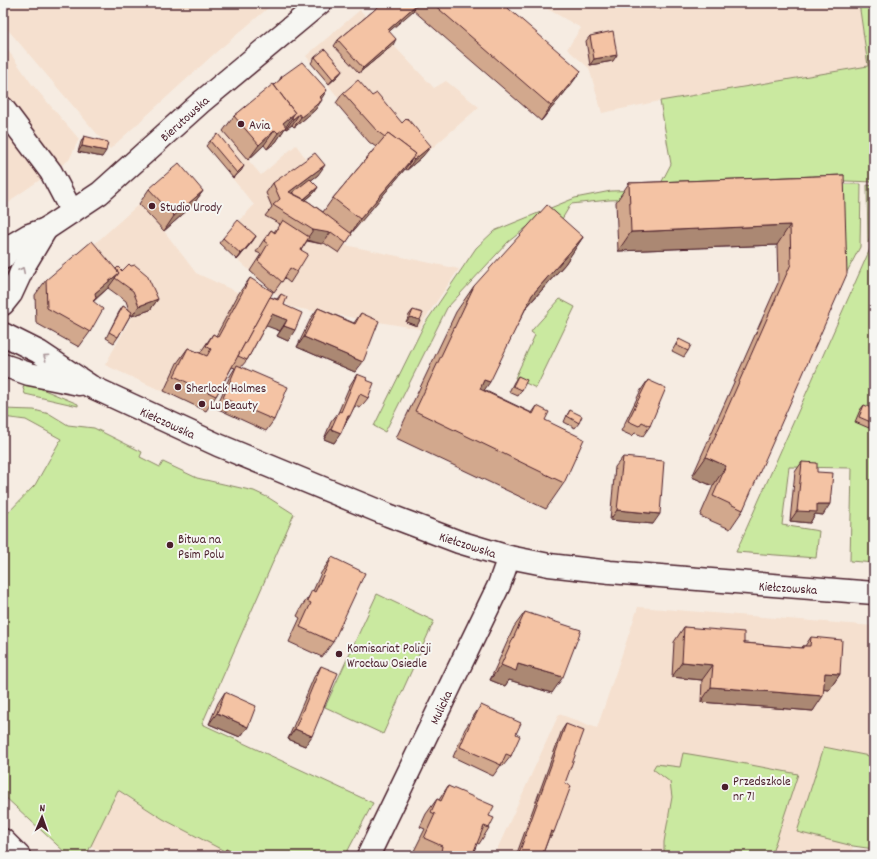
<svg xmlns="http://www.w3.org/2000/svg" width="877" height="859" font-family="Dekko,sans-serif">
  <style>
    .built { fill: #f5e0cf }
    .green { fill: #cae9a0; stroke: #8a8466 }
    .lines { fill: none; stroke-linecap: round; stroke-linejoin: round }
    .minor-casing { stroke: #4a1f2b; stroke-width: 25 }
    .minor { stroke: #f6f6f2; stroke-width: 22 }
    .wall { fill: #d2a88d; stroke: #4a1f2b }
    .shaded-wall { fill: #ab8873; stroke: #4a1f2b }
    .building { fill: #f4c3a4; stroke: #4a1f2b }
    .oneway { stroke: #a99598 }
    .poi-dot { fill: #4a1f2b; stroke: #f6f6f2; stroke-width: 1.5 }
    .labels { text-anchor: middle; stroke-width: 4; stroke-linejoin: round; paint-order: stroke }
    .street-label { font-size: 13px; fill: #4a1f2b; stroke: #f6f6f2 }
    .poi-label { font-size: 13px; fill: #4a1f2b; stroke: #f6f6f2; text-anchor: start }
  </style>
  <rect width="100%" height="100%" fill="#f6ece2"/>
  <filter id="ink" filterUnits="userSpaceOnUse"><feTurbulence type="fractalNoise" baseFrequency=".025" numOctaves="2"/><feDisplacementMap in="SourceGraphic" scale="8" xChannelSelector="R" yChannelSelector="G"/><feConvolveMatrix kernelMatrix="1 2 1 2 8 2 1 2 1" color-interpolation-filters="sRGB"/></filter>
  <g filter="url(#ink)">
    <g class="built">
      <polygon points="3,3 274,3 214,54 110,149 3,24"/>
      <polygon points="537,3 859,3 868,66 660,101 602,113 589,68 567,49 581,28"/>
      <polygon points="360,10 434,88 446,81 479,107 407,170 369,142 336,103 340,100 306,56"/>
      <polygon points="3,43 31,83 79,139 69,160 15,197 3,209"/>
      <polygon points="223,131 261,175 296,145 318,175 283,202 345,245 459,269 424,320 420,329 290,307 219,243 254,205 206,146"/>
      <polygon points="139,204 164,231 196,273 239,293 263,307 206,411 105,365 132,316 126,301 81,256"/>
      <polygon points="638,607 874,626 874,849 853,846 851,856 569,856 555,852 553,856 494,856 559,714 597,728"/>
      <polygon points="117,790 163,819 234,856 112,856 90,846"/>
    </g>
    <g class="green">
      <polygon points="859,3 874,3 874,182 819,180 659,187 671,164 660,101 868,66"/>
      <polygon points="822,184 861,184 860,247 838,289 833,192 609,200 571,204 562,219 546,224 527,227 508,242 447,308 385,432 374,426 424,325 476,248 494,231 575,198 611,191"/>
      <polygon points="867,185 874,186 874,229 868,243"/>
      <polygon points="874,240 874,563 850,561 852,468 789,467 782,525 819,531 816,558 736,552"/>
      <polygon points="560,299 575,307 536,388 515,378 535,335 531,332 533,329"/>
      <polygon points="25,382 78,404 78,406 25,394 23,388"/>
      <polygon points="3,409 34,410 50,414 68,425 94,428 142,452 140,457 160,467 163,462 197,478 254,491 269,498 294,514 202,724 373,803 345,856 234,856 163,819 118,790 86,856 69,856 3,795 3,518 35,485 61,439 26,420 3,417"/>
      <polygon points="377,594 434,621 383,734 325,707"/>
      <polygon points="824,747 874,757 874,849 853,846 797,832"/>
      <polygon points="683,753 725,760 798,774 771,856 664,856 664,842 672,797 670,782 653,769 656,764 680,767"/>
    </g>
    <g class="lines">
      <g class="minor-casing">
        <g id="minor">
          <polyline points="3,108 51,172 72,212"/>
          <polyline points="3,258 14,244 29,235 46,229 100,193 200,103 320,3"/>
          <polyline points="3,304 11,294 24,266 46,229"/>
          <polyline points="3,334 39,352 90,386 218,445 388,515 459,542 509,557 549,565 610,572 874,593"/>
          <polyline points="3,365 29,374 79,384"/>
          <polyline points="3,840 19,856"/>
          <polyline points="368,856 499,585 509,557"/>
        </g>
      </g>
      <use href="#minor" class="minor"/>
    </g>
    <g class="wall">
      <polygon points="382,3 502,3 570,86 541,121 413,10 389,31 393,45 359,73 334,46 338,40 372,12"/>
      <polygon points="652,3 690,3 653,8"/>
      <polygon points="590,36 613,61 590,65 586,41"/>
      <polygon points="315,57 339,75 329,84 311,63"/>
      <polygon points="281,77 322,99 315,110 302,121 294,127 292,125 286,129 285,128 276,142 267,149 264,145 248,160 223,131 234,116 274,85 279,81"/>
      <polygon points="343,93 423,156 407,170 405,169 351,233 352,234 339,253 324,243 322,244 307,241 301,250 297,272 290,283 284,278 274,292 250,271 261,254 256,252 263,241 271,230 274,232 280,224 265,216 272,207 266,193 273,183 318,175 311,180 318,187 314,193 306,200 323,212 333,198 376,147 369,142 336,103"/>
      <polygon points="84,136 102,157 78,152 81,142"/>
      <polygon points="210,141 241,171 233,178 206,146"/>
      <polygon points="844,175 743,510 730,529 700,516 713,486 692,477 778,283 777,245 618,251 616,202 629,183"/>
      <polygon points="149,189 203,191 192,206 164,231 139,204"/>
      <polygon points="256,236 252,242 237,260 219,243 223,238"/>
      <polygon points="583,237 565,264 526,308 484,390 532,413 537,406 545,420 564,483 546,509 396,438 456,312 474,286"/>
      <polygon points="116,269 158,299 150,310 132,316 131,314 118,337 114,343 106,338 119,312 123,306 129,310 126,301 108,288 93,302 90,332 79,347 36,323 35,295 46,280"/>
      <polygon points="250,278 270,297 277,299 281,294 284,305 288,341 277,336 280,331 266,325 247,360 241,367 274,420 266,431 216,408 230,376 235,368 232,367 216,396 206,411 164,391 177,363 188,348 200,353 213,334 216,336 239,293"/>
      <polygon points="318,308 354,323 361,313 355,372 297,347 311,318"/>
      <polygon points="413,310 417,326 406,322 409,315"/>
      <polygon points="874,336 874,343 871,342"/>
      <polygon points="679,339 688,351 684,357 672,351"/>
      <polygon points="357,374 366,380 368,398 360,408 355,406 334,443 324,439 331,422 338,413 350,385"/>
      <polygon points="518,376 522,390 518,396 509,392 514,382"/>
      <polygon points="648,380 650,426 643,436 635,433 632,436 621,431 641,390"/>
      <polygon points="864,405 873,423 869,428 855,422 860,410"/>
      <polygon points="570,410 579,423 575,428 564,422 567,415"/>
      <polygon points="623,457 653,524 610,520 615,467"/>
      <polygon points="802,462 817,472 823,515 815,514 810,523 790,521 795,472"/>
      <polygon points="332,557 333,642 322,657 289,642 300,618 297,616 302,606 313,591 321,573"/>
      <polygon points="525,612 552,693 509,680 505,686 490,680 514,627"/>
      <polygon points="684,627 744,643 802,648 803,646 805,646 811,637 840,674 829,690 824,689 813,711 701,702 702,680 672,677 674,642"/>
      <polygon points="321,666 305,746 288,739 314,677"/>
      <polygon points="225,692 248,727 240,737 209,724 218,703"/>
      <polygon points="481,705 516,734 511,756 503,766 501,765 493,776 453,757 465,729"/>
      <polygon points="566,724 565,783 551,837 549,837 542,856 516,856 562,730"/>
      <polygon points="448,786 489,816 489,828 479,844 477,843 472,856 420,856 413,853 425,829 420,827 426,814 437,799 439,800"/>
    </g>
    <g class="shaded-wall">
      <polygon points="657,3 690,3 653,8"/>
      <polygon points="416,5 413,11 385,35 388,30"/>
      <polygon points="396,39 393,45 359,73 363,68"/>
      <polygon points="617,55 613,61 590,65 594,59"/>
      <polygon points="343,70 339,75 329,84 333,79"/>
      <polygon points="581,71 570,86 541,121 551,106"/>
      <polygon points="327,90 320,101 320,97"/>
      <polygon points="322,100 315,110 302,121 294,127 301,117"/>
      <polygon points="295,113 276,142 267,149 278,133 283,123"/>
      <polygon points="299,114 292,125 286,129 293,119"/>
      <polygon points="275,130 264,145 248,160 259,145"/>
      <polygon points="82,146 106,151 102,157 78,152"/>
      <polygon points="431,146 423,156 407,170 414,160"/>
      <polygon points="416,154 405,169 350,235 360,219"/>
      <polygon points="325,165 318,175 288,198 289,192"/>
      <polygon points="244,166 241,171 233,178 237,173"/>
      <polygon points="318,187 314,193 295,209 299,204"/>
      <polygon points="203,191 192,206 164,231 174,216"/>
      <polygon points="790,225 777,245 618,251 631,232"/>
      <polygon points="313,230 331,232 322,244 306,240"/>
      <polygon points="256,236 252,242 237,260 241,254"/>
      <polygon points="583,237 565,264 513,322 532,295"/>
      <polygon points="119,273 108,288 94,300 85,313 95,293"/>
      <polygon points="158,299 150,310 132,316 139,306"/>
      <polygon points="272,314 287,320 280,331 264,325"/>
      <polygon points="410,317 420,320 417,326 406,322"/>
      <polygon points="284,326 295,330 288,341 277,336"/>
      <polygon points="304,337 363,362 355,372 297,347"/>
      <polygon points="484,380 490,382 471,409"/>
      <polygon points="348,416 350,416 343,427"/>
      <polygon points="331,429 341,433 334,443 324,439"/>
      <polygon points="706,457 726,466 713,486 692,477"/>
      <polygon points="817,504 830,504 823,515 815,514 810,523 790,521 797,511"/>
      <polygon points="617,510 660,514 653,524 610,520"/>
      <polygon points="682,662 713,665 702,680 672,677"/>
      <polygon points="518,664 563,677 552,693 509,680 505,686 490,680 501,665"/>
      <polygon points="825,673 840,674 829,690 814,689"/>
      <polygon points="711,687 823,696 813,711 701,702"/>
      <polygon points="217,713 248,727 240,737 209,724"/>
      <polygon points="295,729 312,736 305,746 288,739"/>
      <polygon points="551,831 554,832 551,837 548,836"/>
    </g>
    <g class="building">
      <polygon points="382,3 414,3 416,5 388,30 396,39 363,68 338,40 372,12"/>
      <polygon points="432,3 502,3 581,71 551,106"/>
      <polygon points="613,31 617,55 594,59 590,36"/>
      <polygon points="325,49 343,70 333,79 315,57"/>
      <polygon points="302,62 327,90 320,97 322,100 309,111 301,117 299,114 293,119 292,117 295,113 274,85 282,78 281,77"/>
      <polygon points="358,80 372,96 377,93 402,123 407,118 431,146 414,160 412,158 416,154 388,133 385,137 377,131 343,93"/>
      <polygon points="273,84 295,113 283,123 286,127 278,133 275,130 259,145 234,116"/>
      <polygon points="388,133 416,154 360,219 333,198"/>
      <polygon points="218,134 244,166 237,173 210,141"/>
      <polygon points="84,136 108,142 106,151 82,146"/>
      <polygon points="315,153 325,165 289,192 309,202 352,234 346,243 331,232 330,233 313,230 273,205 280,199 273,183"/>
      <polygon points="179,163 203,191 174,216 149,189"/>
      <polygon points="844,175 847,274 743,510 713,496 726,466 706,457 791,264 790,225 631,232 629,183"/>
      <polygon points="310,179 318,187 304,199 292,193"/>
      <polygon points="547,205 583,237 532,295 490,382 484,380 480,389 533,414 537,406 549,412 545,420 584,439 564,483 415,411 474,286"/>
      <polygon points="238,220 256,236 241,254 223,238"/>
      <polygon points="283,220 309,237 301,250 308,254 297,272 290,268 282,282 258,261 268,244 264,241 271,230 275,233"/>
      <polygon points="92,241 119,273 95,293 96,298 93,301 103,309 90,332 47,308 46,280"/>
      <polygon points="129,264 131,266 135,265 147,275 158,299 139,306 133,291 115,278 119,273 116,269 118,267 122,271"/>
      <polygon points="250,278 273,292 216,396 174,376 188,348 207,356 211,349 206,346 213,334 218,337"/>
      <polygon points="281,294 287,297 284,305 302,313 295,330 284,326 287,320 272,314 247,360 238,356 270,297 278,300"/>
      <polygon points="123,306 132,312 118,337 109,332"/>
      <polygon points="318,308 355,324 361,313 379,321 363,362 304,337"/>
      <polygon points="413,310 423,313 420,320 410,317"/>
      <polygon points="679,339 691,345 688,351 676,345"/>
      <polygon points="237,365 288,387 274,420 223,398"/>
      <polygon points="357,374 367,378 366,380 374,383 368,398 360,394 350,416 348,416 341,433 331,429 339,411 341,412"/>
      <polygon points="518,376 527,380 522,390 513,386"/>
      <polygon points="648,380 666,388 650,426 642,422 639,426 628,421"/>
      <polygon points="864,405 874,409 874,420 873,423 859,417"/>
      <polygon points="570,410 582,416 579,423 567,416"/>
      <polygon points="623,457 664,461 660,514 617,510"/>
      <polygon points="802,462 817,463 817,472 833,473 830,504 817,504 817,512 797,511"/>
      <polygon points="332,557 365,573 333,642 300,627 311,603 307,601 312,590 315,592"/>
      <polygon points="525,612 581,630 563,677 518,664 516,671 501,665"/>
      <polygon points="684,627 744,632 744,643 803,648 803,646 810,646 811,637 842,640 840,674 825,673 823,696 711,687 713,665 682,662"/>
      <polygon points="321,666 338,673 312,736 295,729"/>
      <polygon points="225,692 256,706 248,727 217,713"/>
      <polygon points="481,705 521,723 516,734 520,736 511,756 506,754 501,765 460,747 472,719 473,720"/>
      <polygon points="566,724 584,731 565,783 571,786 554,832 551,831 542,856 518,856"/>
      <polygon points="448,786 494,806 489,816 494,818 489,828 484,826 472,856 464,856 453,851 449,856 441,852 442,846 424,838 435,814 431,812 437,799 441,801"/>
      <polygon points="226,849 240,856 223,856"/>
    </g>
    <defs><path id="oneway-chevron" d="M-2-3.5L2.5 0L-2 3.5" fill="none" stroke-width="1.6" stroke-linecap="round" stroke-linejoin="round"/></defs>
    <g class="oneway">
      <use href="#oneway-chevron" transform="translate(22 270) rotate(-64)"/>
      <use href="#oneway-chevron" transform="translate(46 357) rotate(-146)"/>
    </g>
  </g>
  <g class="poi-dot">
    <circle cx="241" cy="124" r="4"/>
    <circle cx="152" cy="206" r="4"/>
    <circle cx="178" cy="387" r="4"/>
    <circle cx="202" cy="404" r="4"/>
    <circle cx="170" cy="545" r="4"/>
    <circle cx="339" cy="654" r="4"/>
    <circle cx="725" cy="787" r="4"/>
  </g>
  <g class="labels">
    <g class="street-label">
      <text transform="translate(184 118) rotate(-42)" y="5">Bierutowska</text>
      <text transform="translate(168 422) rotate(25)" y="5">Kiełczowska</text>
      <text transform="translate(468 544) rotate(18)" y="5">Kiełczowska</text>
      <text transform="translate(788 587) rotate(4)" y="5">Kiełczowska</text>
      <text transform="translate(440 707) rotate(-65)" y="5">Mulicka</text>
    </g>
    <g class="poi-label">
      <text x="249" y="129">Avia</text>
      <text x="160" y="211">Studio Urody</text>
      <text x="186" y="392">Sherlock Holmes</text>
      <text x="210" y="409">Lu Beauty</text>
      <text x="178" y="543">Bitwa na<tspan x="178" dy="15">Psim Polu</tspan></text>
      <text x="347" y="652">Komisariat Policji<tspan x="347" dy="15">Wrocław Osiedle</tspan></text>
      <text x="733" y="785">Przedszkole<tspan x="733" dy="15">nr 71</tspan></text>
    </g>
  </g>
  <rect width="877" height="859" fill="none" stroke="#f6f6f2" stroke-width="16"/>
  <rect x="8" y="8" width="861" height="843" fill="none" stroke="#4a1f2b" stroke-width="1.5" filter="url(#ink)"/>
  <g transform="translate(42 817) rotate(2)" stroke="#f6f6f2" stroke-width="3" paint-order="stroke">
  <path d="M0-3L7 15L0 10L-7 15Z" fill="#4a1f2b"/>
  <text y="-6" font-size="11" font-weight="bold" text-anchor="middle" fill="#4a1f2b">N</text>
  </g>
</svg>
